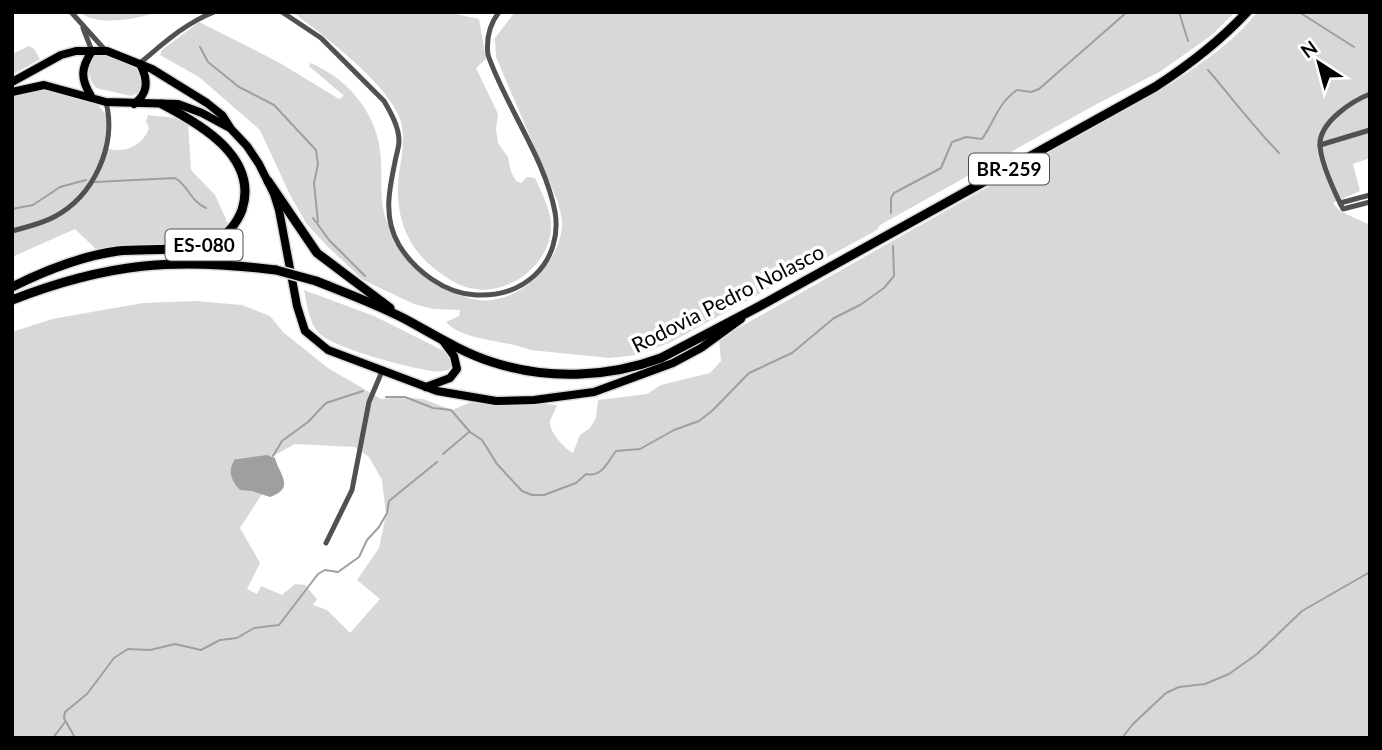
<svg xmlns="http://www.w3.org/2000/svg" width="1382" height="750" font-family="Lato,sans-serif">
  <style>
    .green { fill: #d8d8d8; fill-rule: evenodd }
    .water { fill: #9f9f9f }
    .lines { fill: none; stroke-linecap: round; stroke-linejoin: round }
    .stream { stroke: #9f9f9f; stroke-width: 2 }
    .primary-casing { stroke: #dbdbdb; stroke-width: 11 }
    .trunk-casing { stroke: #dbdbdb; stroke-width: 12 }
    .minor { stroke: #515151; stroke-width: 5 }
    .primary { stroke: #000; stroke-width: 8 }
    .trunk { stroke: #000; stroke-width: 9 }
    .trunk-bridge-casing { stroke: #dbdbdb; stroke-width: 12; stroke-linecap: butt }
    .trunk-bridge { stroke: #000; stroke-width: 9 }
    .labels { text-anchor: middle; stroke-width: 7; stroke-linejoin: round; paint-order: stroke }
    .shield { fill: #fff; stroke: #4c4c4c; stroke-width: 2 }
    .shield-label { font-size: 19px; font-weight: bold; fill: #000 }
    .street-label { font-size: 21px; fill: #000; stroke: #fff }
  </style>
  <rect width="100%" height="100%" fill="#fff"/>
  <g class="green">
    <path d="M80,12h77c-18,7 -62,15 -77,0z"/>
    <path d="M293,12h154l32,7 7,40 -10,9 22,46 -2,16 2,13 10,14 3,15 5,9 5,2 6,-6 8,1c6,14 15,30 16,45 2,46 -54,82 -95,60 -44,-24 -63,-59 -57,-109 3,-19 7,-40 0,-58 -16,-36 -74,-79 -106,-104z"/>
    <path d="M515,12h720l-23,23 -51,36 -66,34 -215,120 -3,5 -208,113 -32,12 -27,3 -80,-8c-23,-10 -68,-9 -84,-28l13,-6 1,-6 -27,-1 -19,-5 -51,-24 -37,-35 -20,-22 -16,-28 -30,-65 -61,-53 -39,-22 2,-5 37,-28 81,41 59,36 5,-3 -35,-30 1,-3c36,14 65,48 70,87 3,21 -1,43 4,63 2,10 10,19 15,28 4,8 7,17 14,23 21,18 50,40 80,36 35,-5 69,-42 69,-77 0,-7 -3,-15 -4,-21l-62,-145 -1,-19z"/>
    <path d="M1257,12h113v146l-17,6 7,27 -27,12 7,8 30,14v513h-1358v-406l40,-13 91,-16 52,-2 47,4 28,11 14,17 44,35 53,31 20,-2 22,2 29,11 27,-11 78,6c-2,6 -5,11 -7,16 -2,10 15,28 23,32l7,-18 10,-7 6,-10 2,-18 49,-6 14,-9 49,-12 11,-12 -2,-22 453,-256c31,-21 62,-41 85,-71zM295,444l60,3 14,10 13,23 4,34 -7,34 -22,32 23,19 -30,34 -23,-23 -14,-5 4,-6 -12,-14 -10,-1 -13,11 -21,-9 -4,8 -10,-5 13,-26 -20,-35 22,-34 -31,-17 1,-13 5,-6 36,-2z"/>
    <polygon points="29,46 34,49 40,59 12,75 12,54"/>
    <path d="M104,52l40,16 -1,23 -12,5 -35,-8c-8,-11 -9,-18 -4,-30z"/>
    <path d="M45,87l46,10 17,20 -3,26 4,6c18,4 34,-4 40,-21l-3,-7 2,-6 28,3 12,5 3,47 24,25 16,35 -30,14 -101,9 -25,-24 -63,28v-165z"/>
    <path d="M304,290l70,26 76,38 2,13c-7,6 -17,5 -26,3 -23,-4 -88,-21 -105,-35 -12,-10 -14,-31 -17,-45z"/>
  </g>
  <path class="water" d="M267,455l8,3c4,16 21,30 -5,39l-18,-6 -12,-1c-9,-10 -13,-19 -5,-31z"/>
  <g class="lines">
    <g class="stream">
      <polyline points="1179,12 1188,41"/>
      <polyline points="1299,12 1354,47"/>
      <polyline points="200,47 208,62 239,87 274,105 316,150 318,164 314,183 318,222"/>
      <path d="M1208,70c24,28 45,56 71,83"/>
      <path d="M95,182l80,-4c14,8 14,22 31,30"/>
      <polyline points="12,209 33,205 60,187 86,180"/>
      <path d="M891,213v-15l3,-5 47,-25 11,-26 14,-5 16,2c12,-17 16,-36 35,-49l14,2 8,-3 88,-77"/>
      <polyline points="313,218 329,240 365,276"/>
      <path d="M386,397h19l28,11 18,2 19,22 12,8 15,24 25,27 10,4h12l32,-12 10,-9c16,4 22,-13 30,-23l24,-2 34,-19 25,-9 14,-11 36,-37 43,-20 42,-35 26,-13 24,-17 10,-12 -1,-30"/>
      <polyline points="443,454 469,432"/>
      <polyline points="273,456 282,441 308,422 326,403 363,391"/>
      <polyline points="53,738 65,722"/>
      <polyline points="75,738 64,718 65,712 87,694 114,658 128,649 150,650 175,644 201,650 220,640 237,638 254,628 279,625 318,574 325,570 338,572 359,557 367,540 379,527 387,513 389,501 437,462"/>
      <polyline points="1122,738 1133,724 1166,693 1179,687 1205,684 1229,674 1257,654 1302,611 1370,572"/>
    </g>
    <g class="primary-casing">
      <g id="primary">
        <polyline points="12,82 61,55 76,51 107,51 152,69 207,103 222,115 231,129 247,146 259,164 274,194 279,210 297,306 305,331 328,350 437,391 496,401 534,400 594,392 673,363 701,348 741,319"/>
        <polyline points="12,92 44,85 106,102 178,104 202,113 228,127"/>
        <path d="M91,96c-11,-18 -10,-28 1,-45"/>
        <path d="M134,104c15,-11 14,-25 6,-40"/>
        <polyline points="426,387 450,378 457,369 454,356 443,341"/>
      </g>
    </g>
    <g class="trunk-casing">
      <g id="trunk">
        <polyline points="268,181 317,253 390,308"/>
        <path d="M316,281c30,12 60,23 89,38 28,15 56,33 87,43 55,18 115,16 169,-4l97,-51 397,-220c34,-22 64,-45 92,-75"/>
        <path d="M12,287c34,-17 69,-31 106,-36 29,-3 70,2 96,-10 13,-6 23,-18 28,-31 17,-53 -42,-86 -80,-106"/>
        <path d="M12,300c95,-37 163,-43 264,-30"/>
      </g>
    </g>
    <g class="minor">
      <polyline points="71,12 106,51"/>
      <path d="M282,12l39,26 63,63c7,12 15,26 15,40 0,7 -3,14 -4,21 -6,28 -12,56 4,83 15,25 46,49 77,50 22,1 43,-5 59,-20 17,-16 24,-40 20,-63 -10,-54 -49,-105 -67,-157 -2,-16 1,-30 11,-43"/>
      <polyline points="83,28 92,51"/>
      <path d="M140,63c24,-20 44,-39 74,-51"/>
      <path d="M1370,94c-18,7 -48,27 -50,48 -1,17 15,51 23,67l27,-7"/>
      <polyline points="1320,145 1370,130"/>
      <polyline points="1340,203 1370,195"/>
      <path d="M12,231c14,-4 29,-7 42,-14 40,-21 63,-72 52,-115"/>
      <polyline points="326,543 352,490 369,402 383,369"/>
    </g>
    <use href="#primary" class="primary"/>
    <use href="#trunk" class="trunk"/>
    <g class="trunk-bridge-casing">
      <polyline id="trunk-bridge" points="276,270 316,281"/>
    </g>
    <use href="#trunk-bridge" class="trunk-bridge"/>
  </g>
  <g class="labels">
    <g class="shield">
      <rect x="969" y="153.5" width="80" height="31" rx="5"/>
      <rect x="165.5" y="229.5" width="77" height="31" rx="5"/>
    </g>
    <g class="shield-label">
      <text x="1009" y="176">BR-259</text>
      <text x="204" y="252">ES-080</text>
    </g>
    <g class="street-label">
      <text transform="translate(728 299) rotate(-27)" y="7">Rodovia Pedro Nolasco</text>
    </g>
  </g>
  <rect width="1382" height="750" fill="none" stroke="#000000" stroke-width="28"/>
  <g transform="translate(1319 63) rotate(324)" stroke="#ffffff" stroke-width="5" paint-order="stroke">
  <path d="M0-5L12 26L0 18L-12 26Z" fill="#000000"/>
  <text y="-10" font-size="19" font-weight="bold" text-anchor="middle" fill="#000000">N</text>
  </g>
</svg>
